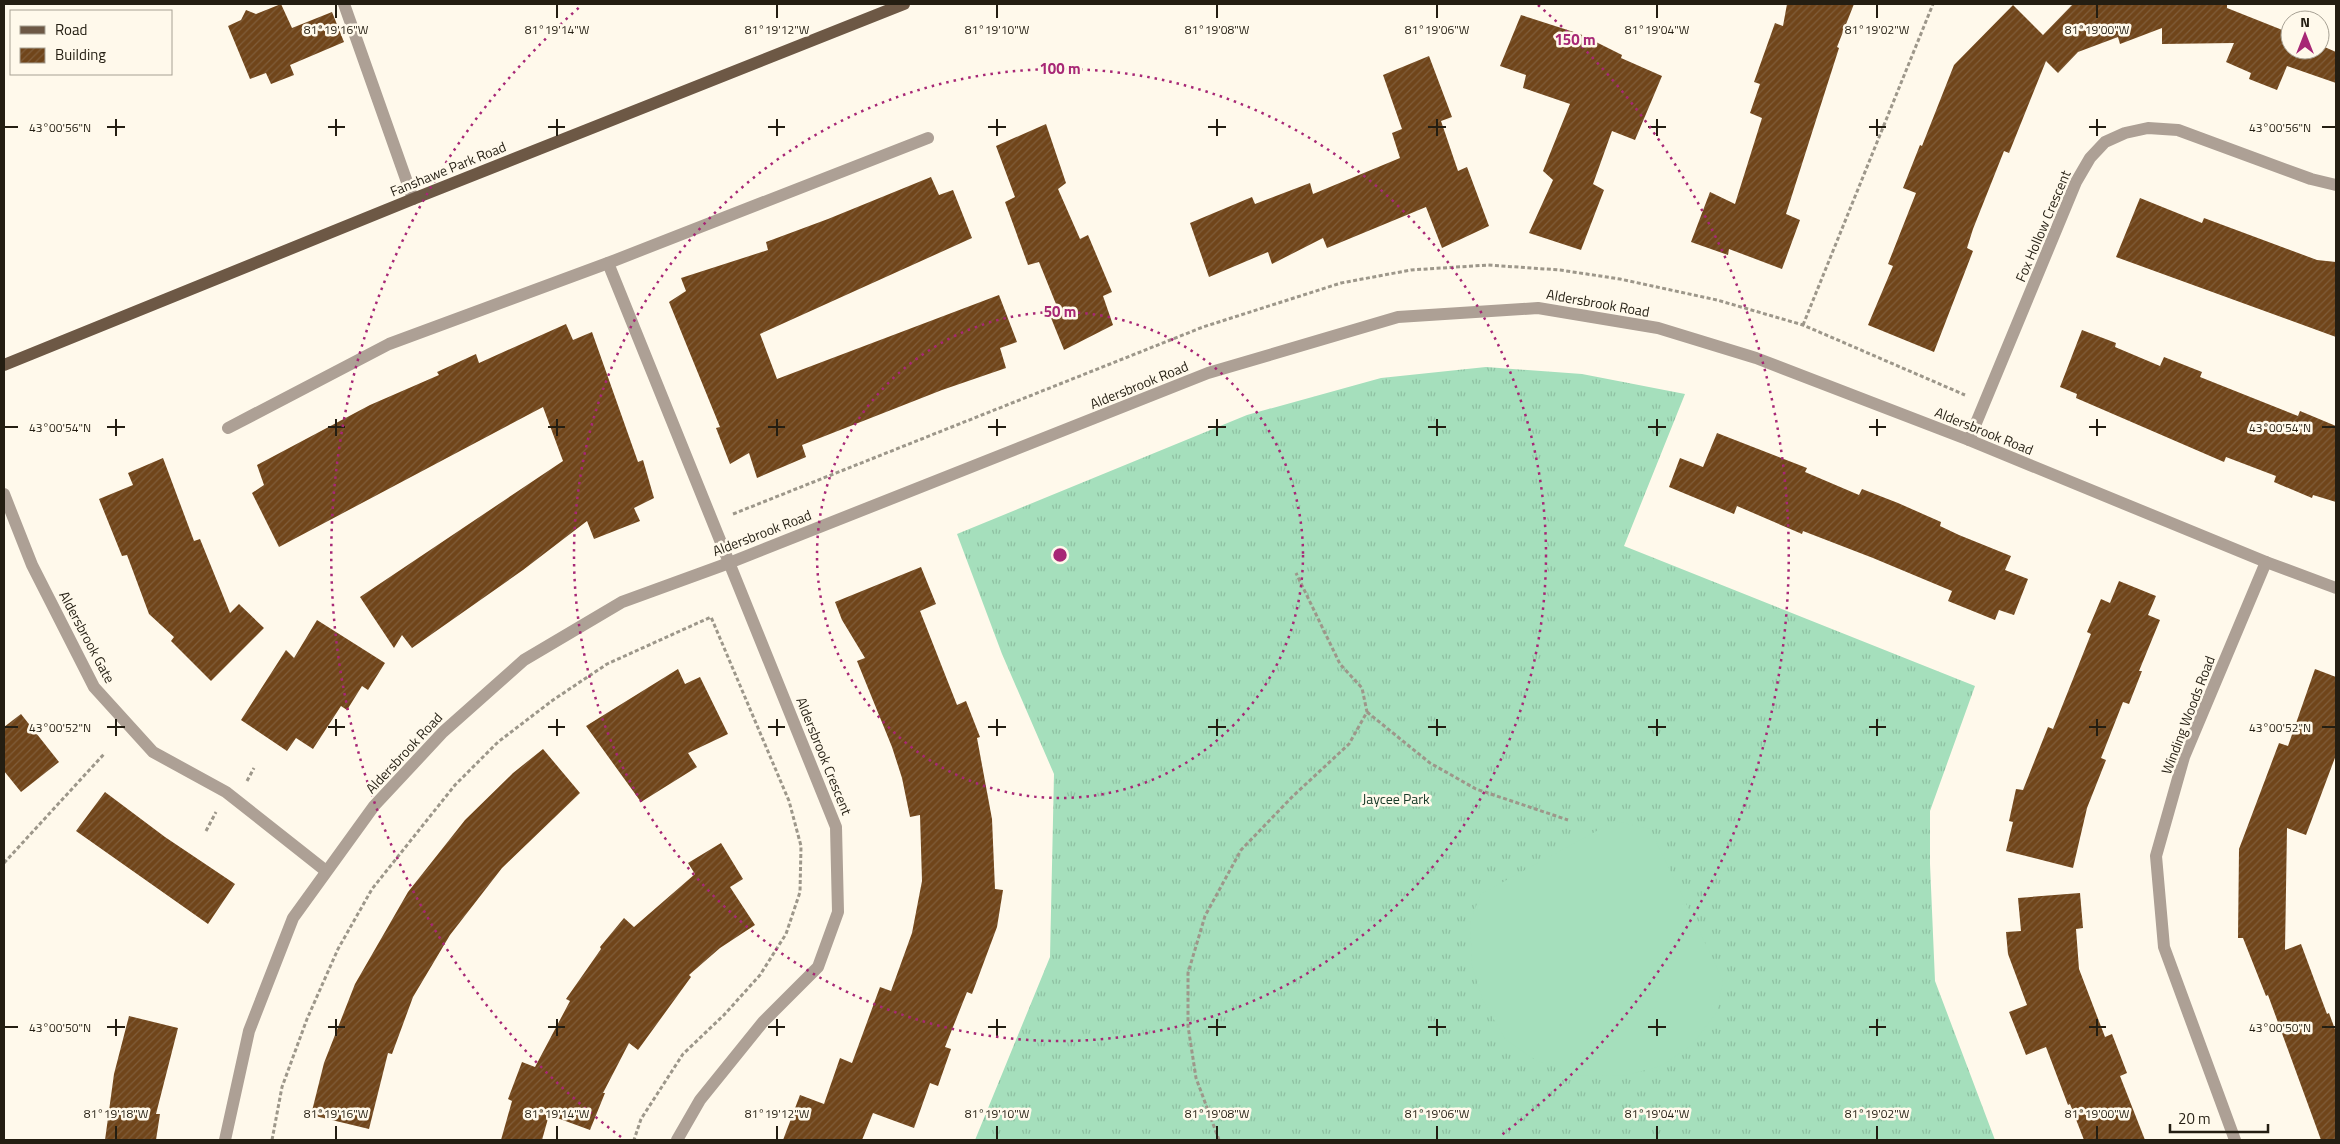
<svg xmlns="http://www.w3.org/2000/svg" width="2340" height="1144" font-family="'Titillium Web',sans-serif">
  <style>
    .grass { fill: url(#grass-tufts) }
    .pitch { fill: #a5dfbc }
    .building { fill: url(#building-hatch) }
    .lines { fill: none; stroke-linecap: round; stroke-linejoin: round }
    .path { stroke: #9d978a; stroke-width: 3; stroke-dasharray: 4 2.5; stroke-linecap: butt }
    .minor { stroke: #ada095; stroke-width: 12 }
    .major { stroke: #6d5845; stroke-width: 12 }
    .ticks { fill: none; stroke: #241e12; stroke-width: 2 }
    .ring { fill: none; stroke: #a72775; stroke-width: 2.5; stroke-dasharray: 2.5 5 }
    .labels { text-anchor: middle; stroke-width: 5; stroke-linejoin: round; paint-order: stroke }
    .street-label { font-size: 14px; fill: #241e12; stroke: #fff9eb }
    .park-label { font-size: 14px; fill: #183b28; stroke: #fff9eb }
    .ticks-label { font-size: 12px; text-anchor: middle; fill: #241e12; stroke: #fff9eb; stroke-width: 5; stroke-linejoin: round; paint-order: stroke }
    .centre { fill: #a72775; stroke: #fff9eb; stroke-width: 2.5 }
    .ring-label { font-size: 15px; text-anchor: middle; font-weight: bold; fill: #a72775; stroke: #fff9eb; stroke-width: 5; stroke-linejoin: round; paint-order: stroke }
  </style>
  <defs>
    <pattern id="grass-tufts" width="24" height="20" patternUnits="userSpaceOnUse" patternTransform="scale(1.25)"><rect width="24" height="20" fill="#a5dfbc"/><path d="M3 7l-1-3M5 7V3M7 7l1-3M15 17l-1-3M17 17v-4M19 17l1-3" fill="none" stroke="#8ebfa1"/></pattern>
    <pattern id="building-hatch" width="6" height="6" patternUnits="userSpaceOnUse" patternTransform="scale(1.25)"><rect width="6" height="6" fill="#70451a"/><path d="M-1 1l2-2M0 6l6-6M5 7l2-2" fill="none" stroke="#7f5d3a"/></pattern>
  </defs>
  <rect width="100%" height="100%" fill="#fff9eb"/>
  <polygon class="grass" points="1486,367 1582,374 1685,394 1624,546 1975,686 1930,811 1930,864 1935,981 1995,1140 975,1140 1050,957 1054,774 1002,654 957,534 1247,415 1381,378"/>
  <polygon class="pitch" points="1615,821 1650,829 1723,980 1717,1012 1692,1045 1661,1066 1623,1076 1578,1075 1537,1061 1506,1040 1483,1001 1472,965 1470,921 1481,894"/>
  <g class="building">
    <polygon points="281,4 292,28 332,12 344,42 290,65 294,75 271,84 266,73 250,79 228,26 241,20 246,10 256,14"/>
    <polygon points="1787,4 1854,4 1837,47 1839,48 1786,214 1800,220 1782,269 1729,249 1728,255 1691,242 1710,192 1735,204 1762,118 1750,113 1760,84 1754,82 1775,23 1783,26"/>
    <polygon points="2073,4 2227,4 2227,8 2290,33 2290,50 2320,50 2320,45 2336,52 2336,83 2287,66 2277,90 2249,79 2251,73 2226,62 2234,43 2162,44 2162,28 2120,44 2118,37 2078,52 2058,73 2046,61 2009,153 2004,151 1973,229 1967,248 1973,251 1934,352 1868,325 1893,266 1888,264 1916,193 1903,188 1920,145 1922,146 1954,65 2013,5 2043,35"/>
    <polygon points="1521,15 1580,34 1622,55 1621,58 1662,76 1635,140 1612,131 1593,184 1604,190 1581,250 1529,233 1553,180 1543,171 1570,104 1523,88 1526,75 1500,66"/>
    <polygon points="1429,56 1452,117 1441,121 1458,171 1467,167 1489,226 1442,248 1426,207 1327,248 1323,238 1272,264 1268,252 1209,277 1190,223 1252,197 1255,204 1310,183 1313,194 1400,158 1392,133 1402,129 1383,75"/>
    <polygon points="1046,124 1066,183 1058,189 1080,239 1088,235 1112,292 1103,296 1113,325 1064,350 1049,313 1058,309 1039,262 1028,265 1005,202 1015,197 996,146"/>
    <polygon points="931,177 939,195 953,190 972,238 760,334 777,379 999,295 1017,342 1000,348 1006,368 942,390 802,445 806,457 757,478 749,453 730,464 716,428 720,427 669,302 686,291 681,278 768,250 766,242 828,219"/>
    <polygon points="2140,198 2202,223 2204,218 2317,260 2336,262 2336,337 2116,257"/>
    <polygon points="566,324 573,340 592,332 638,462 643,460 654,498 634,508 640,521 594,539 587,521 523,570 412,648 402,635 394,648 360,597 563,461 543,407 279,547 252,493 264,485 257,465 370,405 439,375 437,372 476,354 479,363"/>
    <polygon points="2082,330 2116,343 2115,347 2160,366 2164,357 2202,372 2200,377 2298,416 2300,411 2336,426 2336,502 2313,495 2312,498 2274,482 2276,476 2226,457 2224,462 2076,398 2077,394 2060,387"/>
    <polygon points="1717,433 1807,468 1805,472 1859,495 1862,489 1898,503 1941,522 1940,526 1959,535 2011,556 2005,570 2028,579 2014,615 1999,610 1995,620 1948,601 1952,591 1873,558 1803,531 1802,534 1737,506 1734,514 1669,487 1680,458 1703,467"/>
    <polygon points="163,458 194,541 200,539 230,613 239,604 264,628 211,681 171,641 174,637 149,614 127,555 122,556 99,499 133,485 128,473"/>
    <polygon points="921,567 936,604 920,611 957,705 966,701 980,737 977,738 992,819 995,889 1003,890 997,927 972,994 967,992 945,1047 951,1049 938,1086 930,1083 914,1128 873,1113 862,1140 783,1140 800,1095 824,1104 840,1058 852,1063 880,987 891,991 912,933 922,881 920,815 910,817 902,778 892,747 857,661 865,658 842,620 835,602"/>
    <polygon points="2119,581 2156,596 2148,615 2160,620 2139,671 2142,671 2129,704 2123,702 2101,758 2106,760 2087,808 2073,868 2006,851 2013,822 2009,821 2016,789 2023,790 2048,727 2053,729 2091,634 2087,632 2101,599 2110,603"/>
    <polygon points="317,620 385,663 368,690 362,686 347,710 341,706 313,749 296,738 287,751 241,720 286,650 294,658"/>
    <polygon points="678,669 685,684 700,677 728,734 688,753 697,767 641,802 586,726"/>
    <polygon points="2315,669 2336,677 2336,755 2306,835 2287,828 2285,950 2301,944 2327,1014 2329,1013 2336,1032 2336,1140 2321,1140 2268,995 2266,996 2243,938 2238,938 2239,849 2279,743 2288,746"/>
    <polygon points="21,714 59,762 21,792 4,771 4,727"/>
    <polygon points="543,749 580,793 502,868 450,935 413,997 392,1054 388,1053 369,1129 311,1115 324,1063 355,984 408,892 465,820 513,773"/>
    <polygon points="105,792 165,837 235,884 208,924 76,831"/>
    <polygon points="721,843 743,879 730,887 755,925 720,948 689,975 691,977 638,1050 629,1043 603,1093 605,1093 590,1130 549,1115 542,1140 501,1140 512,1101 508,1099 522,1062 535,1067 570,1001 566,999 601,949 600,947 624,918 634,927 695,874 688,863"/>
    <polygon points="2080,893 2083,928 2076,929 2079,969 2105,1037 2112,1034 2127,1073 2120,1076 2145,1140 2084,1140 2070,1104 2068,1105 2046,1047 2026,1055 2009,1012 2027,1005 2008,954 2006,932 2021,931 2018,898"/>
    <polygon points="129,1016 178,1028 156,1114 160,1114 156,1140 105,1140 114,1074"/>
  </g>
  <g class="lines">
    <g class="path">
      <polyline points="1803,325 1933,4"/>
      <polyline points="733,514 1203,327 1341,283 1411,270 1488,265 1560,270 1620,279 1717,300 1803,325 1965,395"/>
      <polyline points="1367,712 1430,763 1476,789 1568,820"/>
      <polyline points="247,781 254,768"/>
      <polyline points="206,831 216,812"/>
      <polyline points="4,863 104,754"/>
      <polyline points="272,1140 282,1087 307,1019 338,949 372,889 455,785 498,742 553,700 607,664 711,617 789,801 801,846 800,892 786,934 760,975 724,1015 683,1054 641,1119 634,1140"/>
      <polyline points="1219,1140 1196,1078 1188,1026 1188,973 1205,916 1241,850 1293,796 1349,744 1367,712 1362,688 1340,664 1296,573"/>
    </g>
    <g class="minor">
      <polyline points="344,4 413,199"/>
      <polyline points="608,263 836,827 838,912 818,967 763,1022 700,1100 677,1140"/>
      <polyline points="228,428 389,344 608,263 928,138"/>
      <polyline points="1969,440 2076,182 2090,158 2105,142 2125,133 2148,128 2178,130 2311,179 2336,185"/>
      <polyline points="4,494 32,565 94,687 153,752 226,792 326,871"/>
      <polyline points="225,1140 249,1031 293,918 374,806 443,732 524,660 622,602 729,563 1208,373 1398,317 1538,308 1658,328 1756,358 1969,440 2266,562 2336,588"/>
      <polyline points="2235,1140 2164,947 2156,856 2184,757 2266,562"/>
    </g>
    <polyline class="major" points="4,365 413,199 904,4"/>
  </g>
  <path class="ticks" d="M336,5v13M557,5v13M777,5v13M997,5v13M1217,5v13M1437,5v13M1657,5v13M1877,5v13M2097,5v13M116,119v17M336,119v17M557,119v17M777,119v17M997,119v17M1217,119v17M1437,119v17M1657,119v17M1877,119v17M2097,119v17M5,127h13M107,127h18M328,127h17M548,127h17M768,127h17M988,127h18M1208,127h18M1428,127h18M1648,127h18M1869,127h17M2089,127h17M2322,127h13M116,419v17M336,419v17M557,419v17M777,419v17M997,419v17M1217,419v17M1437,419v17M1657,419v17M1877,419v17M2097,419v17M5,427h13M107,427h18M328,427h17M548,427h17M768,427h17M988,427h18M1208,427h18M1428,427h18M1648,427h18M1869,427h17M2089,427h17M2322,427h13M116,719v17M336,719v17M557,719v17M777,719v17M997,719v17M1217,719v17M1437,719v17M1657,719v17M1877,719v17M2097,719v17M5,727h13M107,727h18M328,727h17M548,727h17M768,727h17M988,727h18M1208,727h18M1428,727h18M1648,727h18M1869,727h17M2089,727h17M2322,727h13M116,1019v17M336,1019v17M557,1019v17M777,1019v17M997,1019v17M1217,1019v17M1437,1019v17M1657,1019v17M1877,1019v17M2097,1019v17M5,1027h13M107,1027h18M328,1027h17M548,1027h17M768,1027h17M988,1027h18M1208,1027h18M1428,1027h18M1648,1027h18M1869,1027h17M2089,1027h17M2322,1027h13M116,1126v13M336,1126v13M557,1126v13M777,1126v13M997,1126v13M1217,1126v13M1437,1126v13M1657,1126v13M1877,1126v13M2097,1126v13"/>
  <g class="ring">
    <circle cx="1060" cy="555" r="243"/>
    <circle cx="1060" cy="555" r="486"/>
    <path d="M621 1137A729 729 0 0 1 582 5M1538 5A729 729 0 0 1 1499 1137"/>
  </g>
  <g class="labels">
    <g class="street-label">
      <text transform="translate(448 169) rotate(-22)" y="5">Fanshawe Park Road</text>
      <text transform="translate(2043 226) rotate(-67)" y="5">Fox Hollow Crescent</text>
      <text transform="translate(1598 303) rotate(10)" y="5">Aldersbrook Road</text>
      <text transform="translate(1139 385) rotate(-22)" y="5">Aldersbrook Road</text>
      <text transform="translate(1984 431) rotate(22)" y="5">Aldersbrook Road</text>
      <text transform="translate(762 533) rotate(-21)" y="5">Aldersbrook Road</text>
      <text transform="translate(87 637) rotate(62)" y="5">Aldersbrook Gate</text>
      <text transform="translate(2188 715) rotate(-69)" y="5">Winding Woods Road</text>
      <text transform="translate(404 753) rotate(-47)" y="5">Aldersbrook Road</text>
      <text transform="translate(824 756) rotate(68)" y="5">Aldersbrook Crescent</text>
    </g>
    <g class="park-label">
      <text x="1396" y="804">Jaycee Park</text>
    </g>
  </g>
  <g class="ticks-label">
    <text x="336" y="34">81°19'16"W</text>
    <text x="557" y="34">81°19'14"W</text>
    <text x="777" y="34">81°19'12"W</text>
    <text x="997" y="34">81°19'10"W</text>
    <text x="1217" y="34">81°19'08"W</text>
    <text x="1437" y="34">81°19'06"W</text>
    <text x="1657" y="34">81°19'04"W</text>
    <text x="1877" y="34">81°19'02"W</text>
    <text x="2097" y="34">81°19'00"W</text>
    <text x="60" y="132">43°00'56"N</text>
    <text x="2280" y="132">43°00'56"N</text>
    <text x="60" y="432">43°00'54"N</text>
    <text x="2280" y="432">43°00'54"N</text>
    <text x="60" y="732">43°00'52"N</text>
    <text x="2280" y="732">43°00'52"N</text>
    <text x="60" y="1032">43°00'50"N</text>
    <text x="2280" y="1032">43°00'50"N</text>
    <text x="116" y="1118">81°19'18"W</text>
    <text x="336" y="1118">81°19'16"W</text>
    <text x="557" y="1118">81°19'14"W</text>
    <text x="777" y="1118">81°19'12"W</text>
    <text x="997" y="1118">81°19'10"W</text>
    <text x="1217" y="1118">81°19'08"W</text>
    <text x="1437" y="1118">81°19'06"W</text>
    <text x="1657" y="1118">81°19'04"W</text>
    <text x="1877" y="1118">81°19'02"W</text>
    <text x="2097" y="1118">81°19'00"W</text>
  </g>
  <circle cx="1060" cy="555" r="8" class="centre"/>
  <g class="ring-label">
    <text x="1575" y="45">150 m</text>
    <text x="1060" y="74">100 m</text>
    <text x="1060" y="317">50 m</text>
  </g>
  <rect width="2340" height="1144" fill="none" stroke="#241e12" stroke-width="10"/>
  <rect x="10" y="10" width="162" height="65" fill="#fff9eb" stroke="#a7a194"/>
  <rect x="20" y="26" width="25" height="8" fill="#6d5845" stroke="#a7a194"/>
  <text x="55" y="35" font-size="15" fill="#241e12">Road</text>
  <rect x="20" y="48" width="25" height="15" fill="url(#building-hatch)" stroke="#a7a194"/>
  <text x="55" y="60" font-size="15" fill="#241e12">Building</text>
  <g transform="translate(2305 35)"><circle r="24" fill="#fff9eb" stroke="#a7a194"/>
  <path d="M0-4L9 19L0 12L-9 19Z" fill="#a72775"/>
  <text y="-8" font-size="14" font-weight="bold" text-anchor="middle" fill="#241e12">N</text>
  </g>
  <path d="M2170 1124v8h98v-8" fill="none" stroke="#241e12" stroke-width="2.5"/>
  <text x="2178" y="1124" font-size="15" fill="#241e12" stroke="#fff9eb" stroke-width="4" paint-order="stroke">20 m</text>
</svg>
